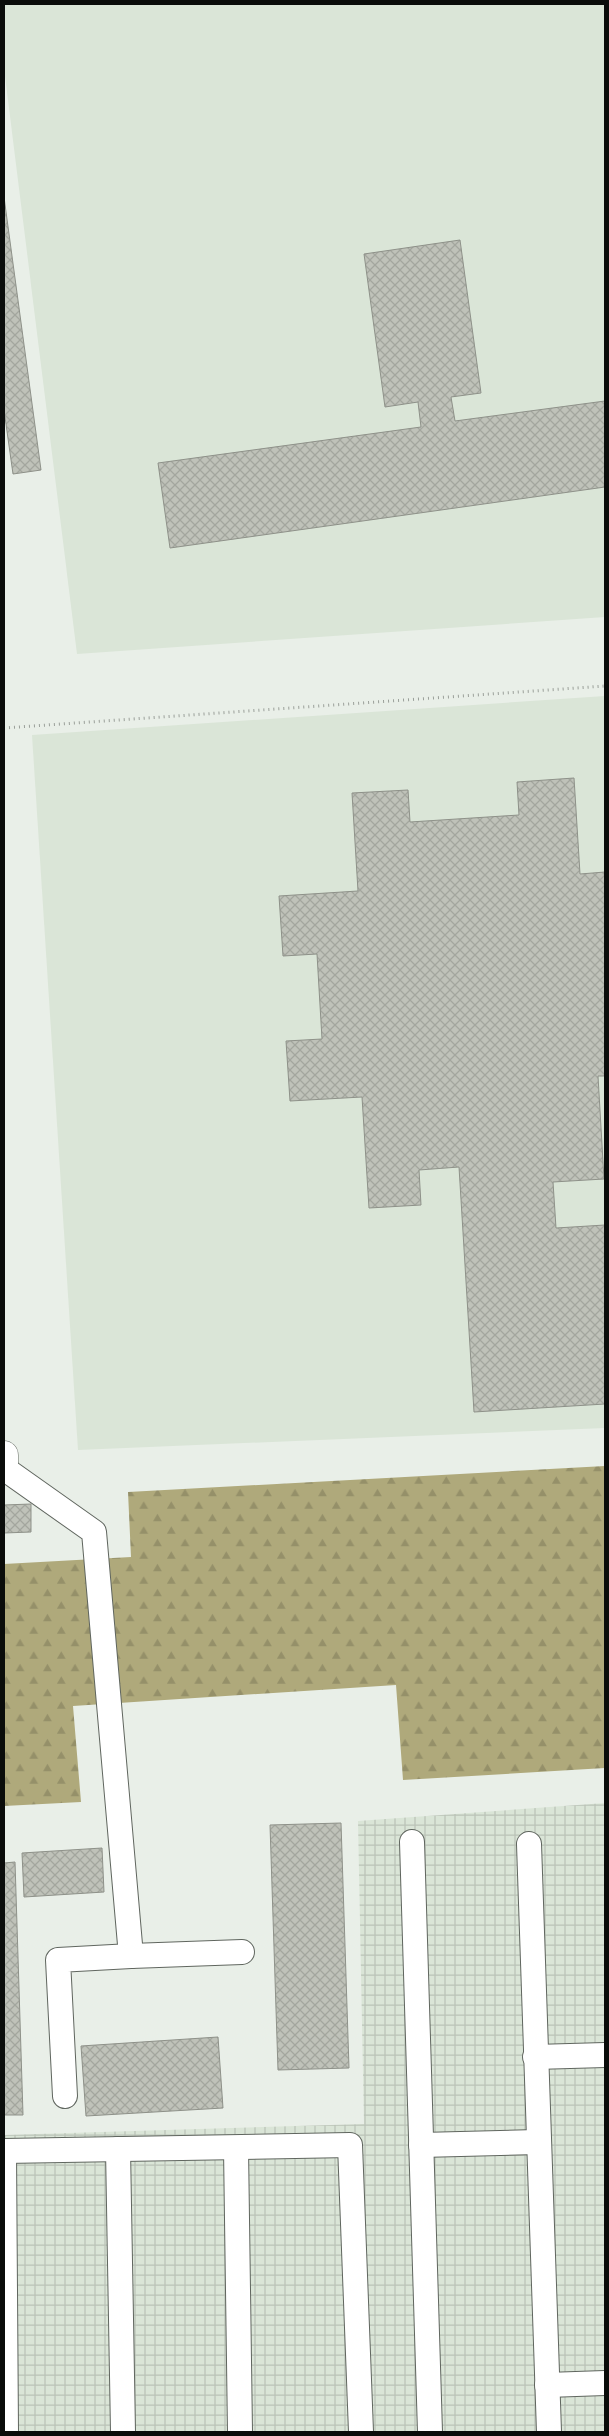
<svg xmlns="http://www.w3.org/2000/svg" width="609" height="2436" font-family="Inter,sans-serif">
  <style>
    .built { fill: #dae5d7 }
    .industrial { fill: url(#industrial-grid) }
    .forest { fill: url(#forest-firs) }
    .building { fill: url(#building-cross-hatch); stroke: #8e9189 }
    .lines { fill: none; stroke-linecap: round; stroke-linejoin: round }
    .lane-casing { stroke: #60665f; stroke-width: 26 }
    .street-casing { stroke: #60665f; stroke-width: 29 }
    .path { stroke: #9a9f99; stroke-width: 3; stroke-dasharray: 1 4; stroke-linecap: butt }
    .lane { stroke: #fff; stroke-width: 24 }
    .street { stroke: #fff; stroke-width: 28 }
  </style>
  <defs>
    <pattern id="industrial-grid" width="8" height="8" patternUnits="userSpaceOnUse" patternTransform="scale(1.25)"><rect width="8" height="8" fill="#dae5d7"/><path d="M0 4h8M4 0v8" fill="none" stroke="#bac3b7"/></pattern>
    <pattern id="forest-firs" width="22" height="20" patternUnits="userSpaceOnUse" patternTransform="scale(1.25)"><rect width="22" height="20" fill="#afa97b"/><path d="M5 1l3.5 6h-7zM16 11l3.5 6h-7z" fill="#959069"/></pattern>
    <pattern id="building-cross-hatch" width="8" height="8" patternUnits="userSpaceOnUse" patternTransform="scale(1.25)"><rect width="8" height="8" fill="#bfc2b9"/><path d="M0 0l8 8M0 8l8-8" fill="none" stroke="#a3a69e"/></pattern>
  </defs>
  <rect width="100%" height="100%" fill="#e9efe8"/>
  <g class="built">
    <polygon points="4,4 605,4 605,617 77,654 4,68"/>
    <polygon points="605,696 605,1428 78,1450 32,735"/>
  </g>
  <polygon class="industrial" points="605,1803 605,2432 4,2432 4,2135 364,2124 358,1821"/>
  <polygon class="forest" points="605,1466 605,1768 403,1780 396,1685 73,1706 81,1802 4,1806 4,1564 131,1557 128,1492"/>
  <g class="building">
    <polygon points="4,197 41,470 13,474 4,410"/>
    <polygon points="460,240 481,393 451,397 455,421 605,401 605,487 170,548 158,463 421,427 418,402 385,407 364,254"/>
    <polygon points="574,778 580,874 605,872 605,1076 598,1076 604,1179 553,1182 556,1228 605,1225 605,1404 474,1412 459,1167 419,1170 421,1205 369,1208 362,1097 290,1101 286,1041 322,1039 317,954 283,956 279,896 358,891 352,793 408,790 410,822 519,815 517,782"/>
    <polygon points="31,1504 31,1532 4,1533 4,1505"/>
    <polygon points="341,1823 349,2068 278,2070 270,1825"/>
    <polygon points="102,1848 104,1892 24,1897 22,1853"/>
    <polygon points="15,1862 23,2115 4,2115 4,1863"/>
    <polygon points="218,2037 223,2108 86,2116 81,2046"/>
  </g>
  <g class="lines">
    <g class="lane-casing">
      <g id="lane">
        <polyline points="5,1469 94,1532 131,1956 58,1960 65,2096"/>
        <polyline points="412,1842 430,2432"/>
        <polyline points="529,1844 549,2432"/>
        <polyline points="131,1956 242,1952"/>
        <polyline points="535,2057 605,2055"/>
        <polyline points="421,2145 537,2142"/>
        <polyline points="236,2148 240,2432"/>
        <polyline points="118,2149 123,2432"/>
        <polyline points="4,2151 350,2145 361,2432"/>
        <polyline points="4,2151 6,2432"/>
        <polyline points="547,2385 605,2383"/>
      </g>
    </g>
    <g class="street-casing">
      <polyline id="street" points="4,1455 4,1469"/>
    </g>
    <polyline class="path" points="4,728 605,686"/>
    <use href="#lane" class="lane"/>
    <use href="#street" class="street"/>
  </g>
  <rect width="609" height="2436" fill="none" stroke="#0a0c0a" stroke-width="10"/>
</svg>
